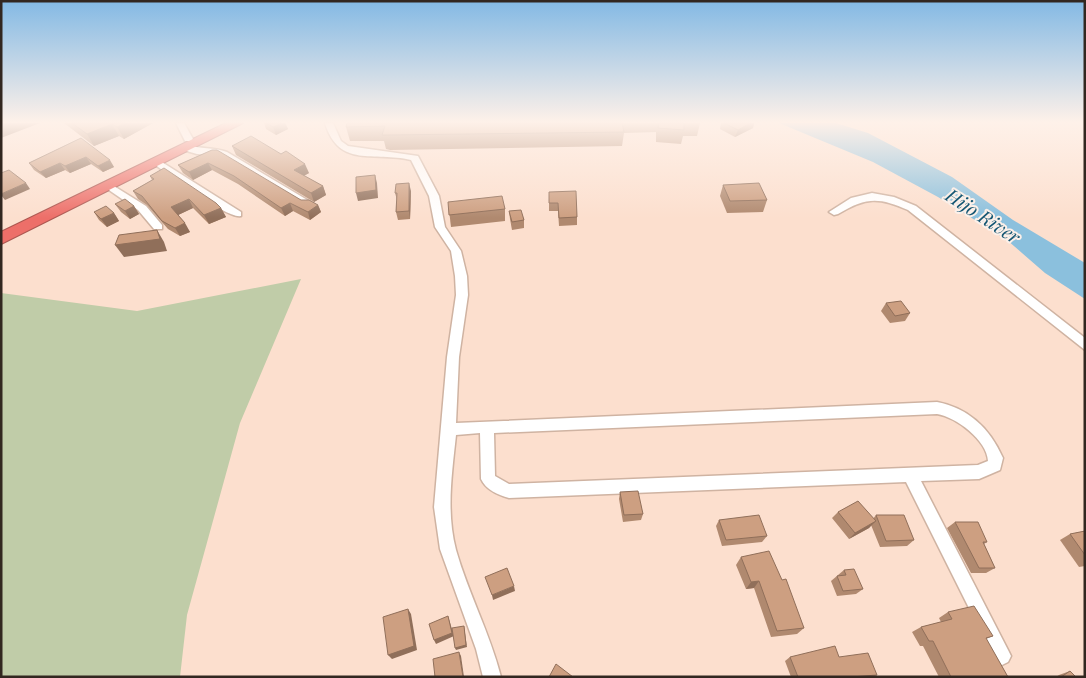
<svg xmlns="http://www.w3.org/2000/svg" width="1086" height="678" font-family="'Playfair Display',serif">
  <style>
    .green { fill: #c0cca8 }
    .water { fill: #8bc0dd }
    .lines { fill: none; stroke-linecap: round; stroke-linejoin: round }
    .minor-casing { stroke: #cfb3a2; stroke-width: 3 }
    .highway-casing { stroke: #ac564f; stroke-width: 2 }
    .minor { fill: #fff; fill-rule: evenodd }
    .highway { fill: #ed6f69; fill-rule: evenodd }
    .wall { fill: #b0896f }
    .shaded-wall { fill: #906f5a }
    .building { fill: #cd9f81; stroke: #906f5a }
    .labels { text-anchor: middle; stroke-width: 4; stroke-linejoin: round; paint-order: stroke }
    .water-label { font-size: 19px; font-style: italic; fill: #165774; stroke: #fcf0e9 }
  </style>
  <rect width="100%" height="100%" fill="#fcdfce"/>
  <polygon class="green" points="301,279 240,423 187,615 180,677 1,677 1,293 137,311"/>
  <polygon class="water" points="779,123 836,123 868,133 952,177 1013,220 1085,263 1085,299 1045,273 1007,240 938,197 873,162"/>
  <g class="lines">
    <g class="minor-casing">
      <g id="minor">
        <polygon points="176,123 184,123 193,139 191,141 185,141"/>
        <path d="M325,123h8l8,18 7,5 70,10 21,40 6,31 16,24 6,25 1,19 -9,62 -3,66 481,-21c32,6 53,27 66,56l-3,12 -21,9 -58,2 87,169 3,6 -3,6 -6,3 -6,-3 -90,-180 -397,16c-11,-3 -23,-8 -28,-19l-1,-46 -24,2c-4,38 -10,77 0,115 12,43 34,83 45,127h-18l-7,-28 -36,-100 -6,-42 13,-150 9,-62 -1,-19 -4,-25 -16,-24 -6,-31 -18,-36c-37,-9 -72,9 -86,-37zM937,414c19,3 50,26 51,47l-10,4 -469,19 -14,-8 -1,-43z"/>
        <path d="M186,145c14,4 28,2 41,7l87,52 -5,3 -4,-1 -84,-50 -24,-2 -14,-4v-4z"/>
        <path d="M157,159l84,53v4c-14,3 -73,-42 -87,-52v-4z"/>
        <polygon points="109,183 146,206 162,225 162,229 154,229 138,210 106,188 104,186"/>
        <path d="M872,193l22,4 22,9 169,132v12l-177,-140c-29,-13 -42,-13 -70,4l-4,1 -5,-3 22,-14z"/>
      </g>
    </g>
    <g class="highway-casing">
      <polygon id="highway" points="226,123 243,123 1,244 1,232"/>
    </g>
    <use href="#minor" class="minor"/>
    <use href="#highway" class="highway"/>
  </g>
  <g class="wall">
    <polygon points="64,123 153,123 124,139 119,136 94,146"/>
    <polygon points="264,123 285,123 288,129 276,135 266,129"/>
    <polygon points="347,123 700,123 697,136 683,136 681,144 656,142 656,132 624,133 622,146 390,150 386,149 384,141 350,141 346,127"/>
    <polygon points="721,123 754,123 753,128 735,137 720,129"/>
    <polygon points="81,138 114,167 103,172 91,164 70,173 65,170 46,178 34,170 29,163"/>
    <polygon points="232,146 309,173 304,176 323,186 326,195 314,202 236,155"/>
    <polygon points="212,150 301,200 318,205 321,212 310,220 293,211 285,216 238,184 212,170 193,180 183,173 178,165"/>
    <polygon points="150,176 221,208 226,217 209,224 193,208 178,215 190,232 180,236 168,229 147,205 138,199 133,191 152,180"/>
    <polygon points="723,185 767,200 763,212 727,213 720,196"/>
    <polygon points="411,191 410,219 398,220 396,212 397,200 395,193"/>
    <polygon points="549,192 577,217 577,225 559,226 558,211 549,211"/>
    <polygon points="448,202 505,209 505,221 451,227"/>
    <polygon points="115,204 134,206 139,214 130,219 121,212"/>
    <polygon points="509,211 524,220 524,228 512,230 510,219"/>
    <polygon points="94,212 114,213 119,221 107,227 99,220"/>
    <polygon points="886,303 910,313 905,321 890,323 881,311"/>
    <polygon points="620,492 643,514 641,520 623,522 619,499"/>
    <polygon points="838,512 873,519 876,515 914,540 907,546 880,547 871,525 869,528 849,539 832,518"/>
    <polygon points="719,520 767,536 762,542 722,546 716,526"/>
    <polygon points="955,522 987,542 984,544 995,568 986,573 971,573 947,528"/>
    <polygon points="1085,531 1085,566 1079,567 1060,540 1070,534"/>
    <polygon points="741,557 782,580 804,628 797,634 771,637 754,588 746,589 736,565"/>
    <polygon points="844,570 863,589 856,594 837,596 831,581"/>
    <polygon points="948,612 993,636 986,639 1008,677 939,677 923,646 920,646 912,632 921,627 941,622 939,618"/>
    <polygon points="790,657 877,675 873,677 791,677 785,661"/>
    <polygon points="1070,671 1076,677 1056,677 1059,675"/>
  </g>
  <g class="shaded-wall">
    <polygon points="1,123 40,123 1,138"/>
    <polygon points="125,123 153,123 124,139 117,127"/>
    <polygon points="282,123 285,123 288,129 276,135 273,127"/>
    <polygon points="750,123 754,123 753,128 735,137 738,130"/>
    <polygon points="112,124 119,136 94,146 87,134"/>
    <polygon points="86,157 91,164 70,173 65,166"/>
    <polygon points="110,160 114,167 103,172 98,166"/>
    <polygon points="60,163 65,170 46,178 40,172"/>
    <polygon points="208,163 212,170 193,180 189,172"/>
    <polygon points="305,164 309,173 297,179 294,170"/>
    <polygon points="375,175 377,183 378,198 358,201 356,193"/>
    <polygon points="26,183 30,189 5,200 1,195 1,194"/>
    <polygon points="409,183 411,191 410,219 409,211"/>
    <polygon points="323,186 326,195 314,202 311,193"/>
    <polygon points="189,199 193,208 176,216 171,207"/>
    <polygon points="290,203 293,211 285,216 281,208"/>
    <polygon points="318,205 321,212 310,220 308,212"/>
    <polygon points="134,206 139,214 130,219 125,211"/>
    <polygon points="221,208 226,217 209,224 204,215"/>
    <polygon points="114,213 119,221 107,227 101,219"/>
    <polygon points="185,223 190,232 180,236 175,228"/>
    <polygon points="157,230 164,242 167,251 124,257 115,245"/>
    <polygon points="876,521 869,528 849,539 855,533"/>
    <polygon points="759,581 754,588 746,589 751,582"/>
    <polygon points="514,586 515,591 493,600 492,595"/>
    <polygon points="408,609 411,614 417,650 392,659 388,655"/>
    <polygon points="448,616 454,636 436,644 434,640"/>
    <polygon points="464,626 467,647 456,650 455,648"/>
    <polygon points="459,652 461,656 464,677 463,677"/>
  </g>
  <g class="building">
    <polygon points="72,123 125,123 117,127 112,124 87,134"/>
    <polygon points="266,123 282,123 273,127"/>
    <polygon points="347,123 622,123 624,132 387,135 382,135 385,126 346,127"/>
    <polygon points="659,123 684,123 684,130 658,128"/>
    <polygon points="724,123 750,123 738,130"/>
    <polygon points="251,136 281,154 286,151 305,164 294,170 323,186 311,193 232,146"/>
    <polygon points="81,138 110,160 98,166 86,157 65,166 60,163 40,172 29,163"/>
    <polygon points="212,150 217,150 301,200 309,200 318,205 308,212 290,203 281,208 234,176 208,163 189,172 178,165"/>
    <polygon points="164,168 216,203 221,208 204,215 189,199 171,207 185,223 175,228 162,221 142,196 133,191 154,179 150,176"/>
    <polygon points="9,170 26,183 1,194 1,173"/>
    <polygon points="375,175 376,190 356,193 356,177"/>
    <polygon points="409,183 409,211 396,212 397,193 395,193 396,184"/>
    <polygon points="759,183 767,200 730,201 723,185"/>
    <polygon points="576,191 577,217 559,218 558,203 549,203 549,192"/>
    <polygon points="502,196 505,209 449,215 448,202"/>
    <polygon points="125,199 134,206 125,211 115,204"/>
    <polygon points="106,206 114,213 101,219 94,212"/>
    <polygon points="521,210 524,220 512,222 509,211"/>
    <polygon points="157,230 160,239 115,245 119,235"/>
    <polygon points="901,301 910,313 895,316 886,303"/>
    <polygon points="638,491 643,514 624,515 620,492"/>
    <polygon points="858,501 876,521 855,533 838,512"/>
    <polygon points="759,515 767,536 726,540 719,520"/>
    <polygon points="876,515 904,515 914,540 886,541"/>
    <polygon points="955,522 978,522 987,542 983,542 995,568 979,568"/>
    <polygon points="1085,531 1085,555 1070,534"/>
    <polygon points="769,551 782,580 786,579 804,628 777,631 759,581 751,582 741,557"/>
    <polygon points="507,568 514,586 492,595 485,577"/>
    <polygon points="854,569 863,589 843,591 837,576 846,575 844,570"/>
    <polygon points="974,606 993,636 986,638 1008,677 951,677 933,641 929,641 921,627 952,619 948,612"/>
    <polygon points="408,609 414,646 388,655 383,617"/>
    <polygon points="448,616 452,633 434,640 429,624"/>
    <polygon points="464,626 466,645 455,648 452,628"/>
    <polygon points="835,646 839,657 868,653 877,675 851,677 798,677 790,657"/>
    <polygon points="459,652 463,677 435,677 433,659"/>
    <polygon points="556,664 573,677 549,677"/>
    <polygon points="1070,671 1076,677 1061,677"/>
  </g>
  <linearGradient id="sky" x2="0" y2="1"><stop stop-color="#83b9e4"/><stop offset="0.56" stop-color="#fef1e9"/><stop offset="1" stop-color="#fef1e9" stop-opacity="0"/></linearGradient>
  <rect width="1086" height="218" fill="url(#sky)"/>
  <g class="labels">
    <g class="water-label">
      <text transform="translate(983 216) rotate(33)" y="7">Hijo River</text>
    </g>
  </g>
  <rect width="1086" height="678" fill="none" stroke="#322720" stroke-width="5"/>
</svg>
